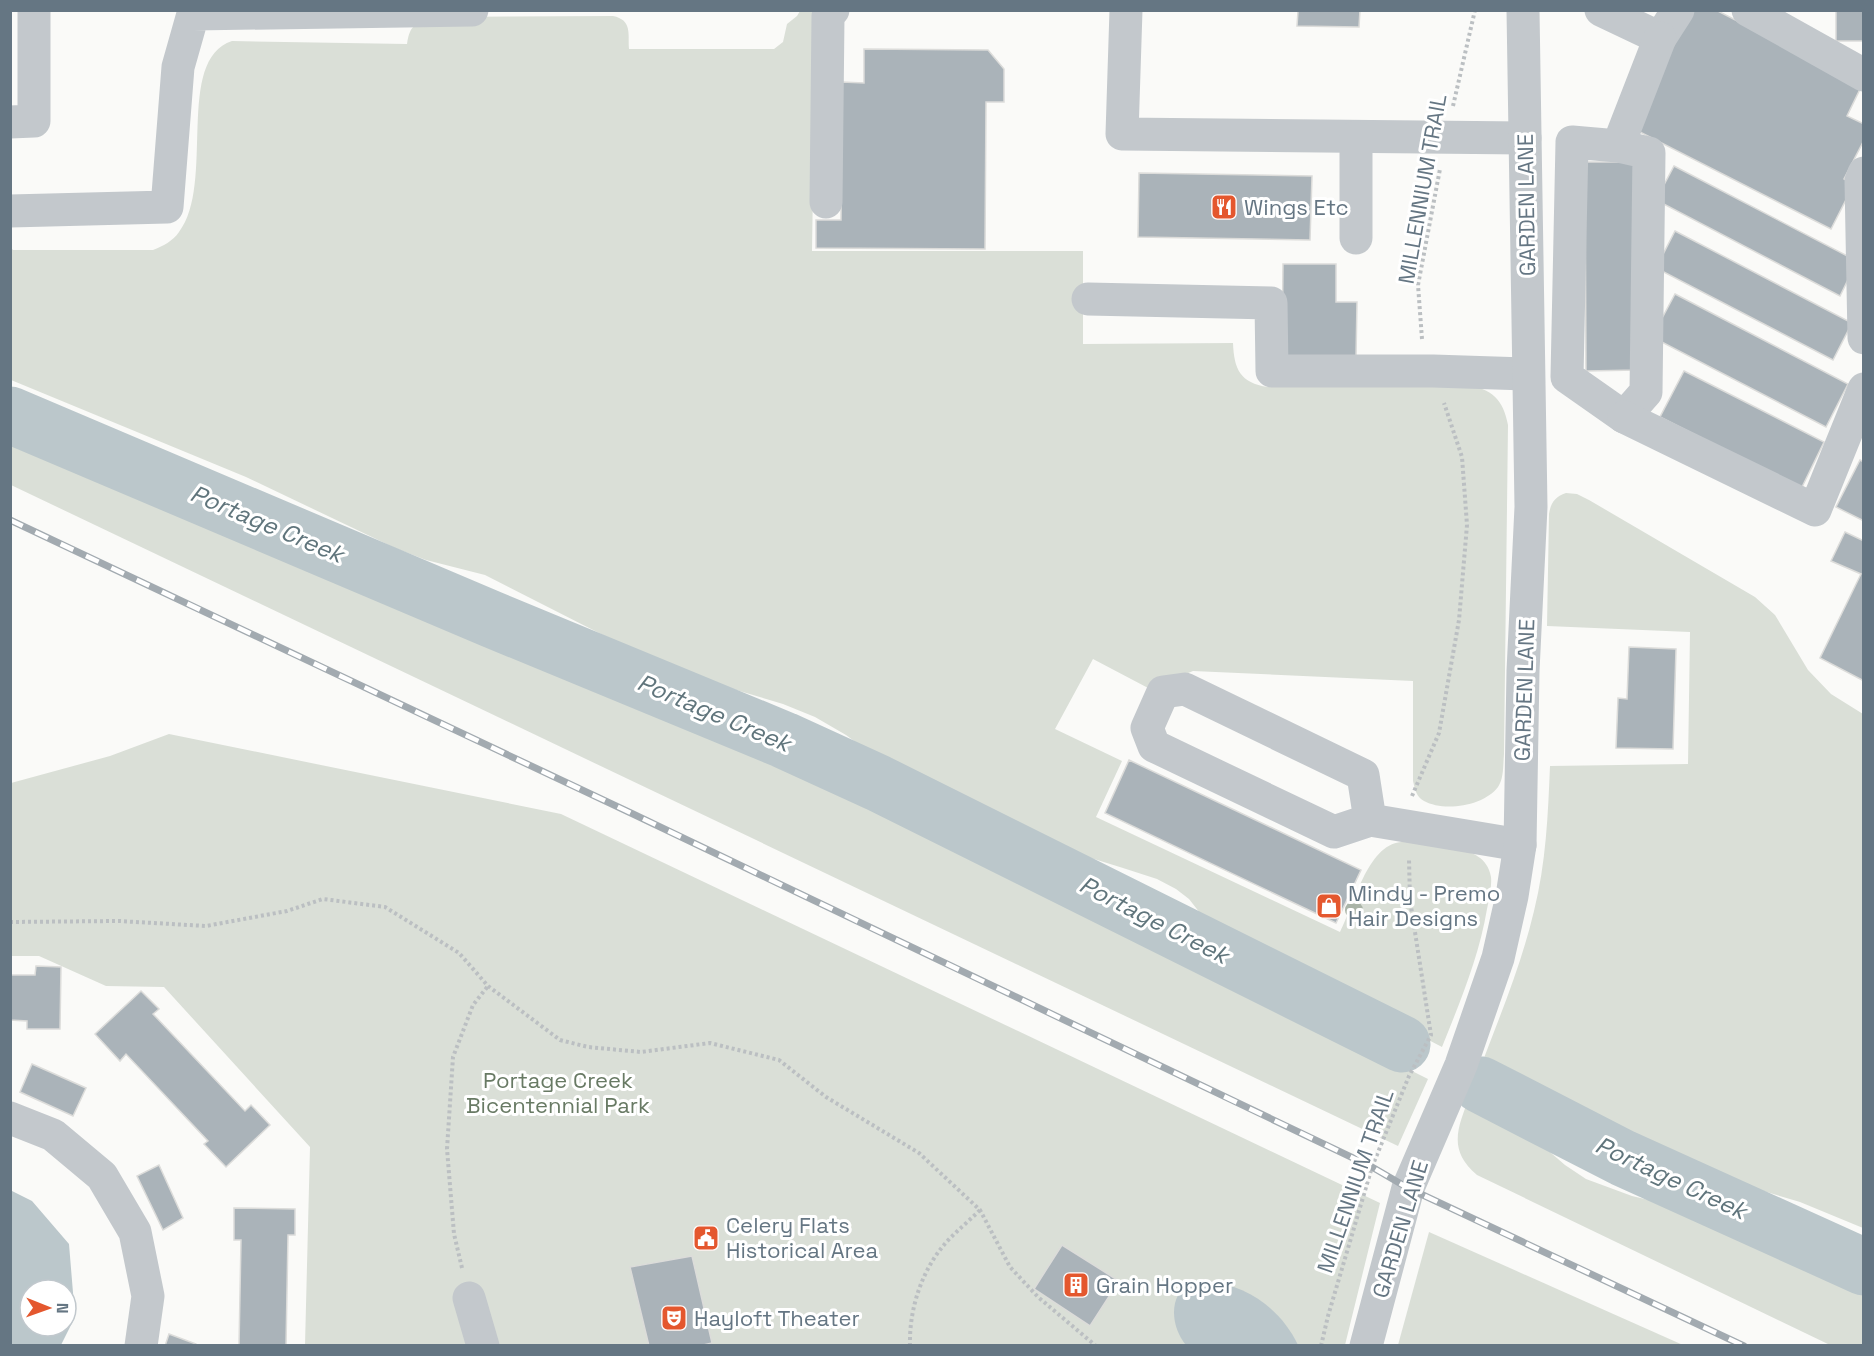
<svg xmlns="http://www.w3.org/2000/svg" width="1874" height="1356" font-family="'Space Grotesk',sans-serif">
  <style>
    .green { fill: #dadfd7 }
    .water { fill: #bbc7cb; fill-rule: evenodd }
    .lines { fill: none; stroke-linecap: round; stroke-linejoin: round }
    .river { stroke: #bbc7cb; stroke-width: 57 }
    .building { fill: #aab3b9; stroke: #dcdcda; stroke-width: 1.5 }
    .path { stroke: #bbbfc2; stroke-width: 4; stroke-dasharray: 3 3; stroke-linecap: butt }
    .minor { stroke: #c3c8cc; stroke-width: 33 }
    .rail-casing { stroke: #a2aab0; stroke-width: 7 }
    .rail { stroke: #fff; stroke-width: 4.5; stroke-dasharray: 14; stroke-linecap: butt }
    .tree { fill: #aab4a7 }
    .labels { text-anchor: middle; stroke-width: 6; stroke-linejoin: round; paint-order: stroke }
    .street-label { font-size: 22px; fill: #657683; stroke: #fff }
    .poi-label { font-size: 22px; fill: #657683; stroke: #fff; text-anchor: start }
    .park-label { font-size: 22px; fill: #687a64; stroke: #fff }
    .water-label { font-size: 24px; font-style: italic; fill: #60757c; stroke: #fff }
  </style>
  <rect width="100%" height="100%" fill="#fafaf8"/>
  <g class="green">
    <path d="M800,11h18l-3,46 -3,194h271v93l150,-1c1,26 7,40 35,44l198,-2c26,4 37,14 42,40l-4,329c-1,11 0,24 -6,33 -14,19 -54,25 -74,14 -8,-4 -9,-12 -11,-20v-100l-220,-10 -43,18 -57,-30 -38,70 67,32 -26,56 244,115c14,-26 27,-87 61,-90 18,-2 37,4 54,7 17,2 33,9 36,28 1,10 -2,22 -4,32 -8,48 -27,93 -45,138l-117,-61 -85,-42 -33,-22 -18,-23 -13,-10 -19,-10 -34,-11 -29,-9 -50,-10 -28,-11 -126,-70 -44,-33 -31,-18 -32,-13 -94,-28 -35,-15 -169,-86 -59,-15 -31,-12 -149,-71 -235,-97v-132l2,2h140c10,-4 20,-9 26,-18 37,-48 -5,-172 53,-191l175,3c3,-20 9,-21 27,-27l179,-1c19,4 15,17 16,33h145l9,-7 4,-18 10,-8z"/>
    <polygon points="11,433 229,522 473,628 787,758 1428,1079 1398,1146 11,485"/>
    <path d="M1566,493l11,1 12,6 166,97 20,18 33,55 23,24 32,20v514l-63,-26 -40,-12 -47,-7 -68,-24 -166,-88c20,-53 42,-105 55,-160 12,-48 14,-96 16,-145l138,-2 2,-132 -143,-6 2,-112c2,-12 6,-17 17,-21z"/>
    <polygon points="169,734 561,814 1380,1203 1345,1345 305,1345 310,1147 164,987 106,986 39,956 11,956 11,783 110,756"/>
    <path d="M1470,1095l38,21 57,49 21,14 46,17 59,14 62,32 110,40v63h-33l-353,-170c-30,-26 -19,-47 -7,-80z"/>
    <polygon points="1429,1232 1683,1345 1398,1345"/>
  </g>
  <g class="water">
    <path d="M10,1190l22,11 37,43 6,73 -14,28h-50zM30,1290h36v36h-36z"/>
    <path d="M1207,1281c40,4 74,28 91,64h-112c-15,-17 -19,-52 6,-62 5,-1 10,-2 15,-2z"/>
  </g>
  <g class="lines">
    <g class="river">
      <polyline points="10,415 491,619 784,740 878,783 1402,1044"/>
      <polyline points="1481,1085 1623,1158 1864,1267"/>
    </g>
  </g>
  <g class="building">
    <polygon points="1360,10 1359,27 1297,26 1298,11 1290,11"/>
    <polygon points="1688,10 1716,10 1862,85 1847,116 1864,124 1864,140 1844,179 1854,184 1831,229 1630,127"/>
    <rect x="1836" y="10" width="28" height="31"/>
    <polygon points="864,49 988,50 1004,69 1004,102 986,102 985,249 816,248 816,220 841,220 842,82 864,83"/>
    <polygon points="1585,162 1635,162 1637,370 1586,371"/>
    <polygon points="1674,166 1857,261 1840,296 1656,200"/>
    <polygon points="1139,173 1312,176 1310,240 1138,237"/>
    <polygon points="1675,231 1852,323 1833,360 1656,268"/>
    <polygon points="1283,264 1336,264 1336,302 1357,302 1356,357 1282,356"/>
    <polygon points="1675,294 1848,384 1826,427 1652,337"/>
    <polygon points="1684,371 1824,442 1801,489 1660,417"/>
    <polygon points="1860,460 1864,462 1864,521 1836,507"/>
    <polygon points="1845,532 1864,541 1864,681 1820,658 1861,574 1831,561"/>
    <polygon points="1629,647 1676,649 1673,749 1616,748 1618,698 1627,699"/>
    <polygon points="1129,760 1361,870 1336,923 1105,813"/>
    <polygon points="36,966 61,967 60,1029 27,1029 27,1021 10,1020 10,975 35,975"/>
    <polygon points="141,991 159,1009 153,1014 245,1111 251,1105 270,1125 226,1167 204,1144 208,1141 126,1054 120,1061 95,1034"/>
    <polygon points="32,1064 86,1088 73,1116 20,1092"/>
    <polygon points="159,1165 183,1218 163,1230 137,1176"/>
    <polygon points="234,1208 295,1209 295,1235 288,1235 286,1346 239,1346 241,1240 234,1240"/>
    <polygon points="1062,1245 1119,1281 1090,1326 1034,1289"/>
    <polygon points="692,1256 712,1343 699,1346 649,1346 630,1267"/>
    <polygon points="169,1334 196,1344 196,1346 165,1346"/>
  </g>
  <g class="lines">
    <g class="path">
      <polyline points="1453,106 1475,10"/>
      <polyline points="1422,339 1418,285 1440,169"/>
      <polyline points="1412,796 1439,733 1459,620 1467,525 1462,457 1444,403"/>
      <polyline points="10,922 119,921 206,926 287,911 323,899 385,907 459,953 488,986 560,1040 588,1047 641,1052 710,1043 779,1060 826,1097 919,1153 980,1210 1010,1267 1038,1297 1096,1346"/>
      <polyline points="462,1268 454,1234 447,1149 453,1057 473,1005 488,986"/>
      <path d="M910,1346c-1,-36 11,-73 33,-100 11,-13 25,-24 37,-36"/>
      <polyline points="1321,1346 1328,1316 1372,1167 1409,1076 1431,1035 1410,900 1409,859"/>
    </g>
    <g class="minor">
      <polyline points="1126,10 1122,134 1525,138"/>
      <polyline points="1601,10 1660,38 1678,10"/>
      <polyline points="1748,10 1864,75"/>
      <polyline points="10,122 34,121 34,10"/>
      <polyline points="1618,146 1572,142 1567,377 1624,417 1646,392 1649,153 1618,146 1660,38"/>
      <polyline points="1864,173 1861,181 1864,338"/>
      <polyline points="826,202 828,16 833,10"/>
      <polyline points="10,211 167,207 178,67 193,14 472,10"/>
      <polyline points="1356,238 1356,137"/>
      <polyline points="1088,299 1271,303 1272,371 1433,371 1528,374"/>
      <polyline points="1624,417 1815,510 1864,389"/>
      <polyline points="1370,820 1363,775 1185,689 1163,692 1147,728 1154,746 1334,832 1370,820 1520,845"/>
      <polyline points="10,1118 53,1135 102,1176 135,1232 148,1296 141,1346"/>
      <polyline points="469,1298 483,1346"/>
      <polyline points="1366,1346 1408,1188 1461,1065 1498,958 1512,896 1520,845 1523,671 1531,507 1523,10"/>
    </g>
    <g class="rail-casing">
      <polyline id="rail" points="10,520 633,814 1372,1167 1408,1188 1744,1346"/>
    </g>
    <use href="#rail" class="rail"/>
  </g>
  <circle class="tree" cx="1354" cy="910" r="9"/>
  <defs>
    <g id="restaurant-square" transform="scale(1.35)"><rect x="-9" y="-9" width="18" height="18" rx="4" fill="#e4572e" stroke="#fff"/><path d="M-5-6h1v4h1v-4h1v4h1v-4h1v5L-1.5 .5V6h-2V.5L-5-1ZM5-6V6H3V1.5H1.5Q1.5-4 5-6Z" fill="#fff"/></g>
    <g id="shop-square" transform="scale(1.35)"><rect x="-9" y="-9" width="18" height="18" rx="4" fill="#e4572e" stroke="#fff"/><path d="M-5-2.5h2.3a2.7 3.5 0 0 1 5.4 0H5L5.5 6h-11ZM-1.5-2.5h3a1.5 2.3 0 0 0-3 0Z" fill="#fff"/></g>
    <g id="civic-square" transform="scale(1.35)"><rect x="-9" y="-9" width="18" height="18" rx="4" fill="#e4572e" stroke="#fff"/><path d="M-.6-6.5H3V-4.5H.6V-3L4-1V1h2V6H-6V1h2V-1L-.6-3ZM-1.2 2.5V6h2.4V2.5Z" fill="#fff"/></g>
    <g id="building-square" transform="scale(1.35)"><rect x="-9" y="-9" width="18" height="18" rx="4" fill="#e4572e" stroke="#fff"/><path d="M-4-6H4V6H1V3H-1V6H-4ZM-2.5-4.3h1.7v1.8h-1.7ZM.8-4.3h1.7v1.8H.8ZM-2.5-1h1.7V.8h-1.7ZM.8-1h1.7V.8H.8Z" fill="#fff"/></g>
    <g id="theatre-square" transform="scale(1.35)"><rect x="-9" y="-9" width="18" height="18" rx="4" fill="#e4572e" stroke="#fff"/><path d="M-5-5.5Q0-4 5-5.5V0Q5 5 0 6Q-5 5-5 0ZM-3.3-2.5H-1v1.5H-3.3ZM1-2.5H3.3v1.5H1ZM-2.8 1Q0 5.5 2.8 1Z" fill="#fff"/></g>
  </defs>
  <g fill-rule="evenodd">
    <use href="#restaurant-square" x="1224" y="207"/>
    <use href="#shop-square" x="1329" y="906"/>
    <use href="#civic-square" x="706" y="1238"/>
    <use href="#building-square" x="1076" y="1285"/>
    <use href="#theatre-square" x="674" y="1318"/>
  </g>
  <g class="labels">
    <g class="street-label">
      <text transform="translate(1422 189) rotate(-80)" y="8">MILLENNIUM TRAIL</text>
      <text transform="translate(1526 205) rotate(-91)" y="8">GARDEN LANE</text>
      <text transform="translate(1524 690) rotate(-88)" y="8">GARDEN LANE</text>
      <text transform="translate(1355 1181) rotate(-71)" y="8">MILLENNIUM TRAIL</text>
      <text transform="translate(1400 1229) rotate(-73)" y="8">GARDEN LANE</text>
    </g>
    <g class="poi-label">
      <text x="1244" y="215">Wings Etc</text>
      <text x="1348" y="901">Mindy - Premo<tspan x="1348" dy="25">Hair Designs</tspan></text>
      <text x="726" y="1233">Celery Flats<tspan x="726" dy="25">Historical Area</tspan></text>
      <text x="1096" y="1293">Grain Hopper</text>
      <text x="694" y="1326">Hayloft Theater</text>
    </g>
    <g class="park-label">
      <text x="558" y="1088">Portage Creek<tspan x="558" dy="25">Bicentennial Park</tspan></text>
    </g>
    <g class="water-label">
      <text transform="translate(267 524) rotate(23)" y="8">Portage Creek</text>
      <text transform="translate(714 713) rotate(23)" y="8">Portage Creek</text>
      <text transform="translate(1154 920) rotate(27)" y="8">Portage Creek</text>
      <text transform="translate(1671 1178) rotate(25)" y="8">Portage Creek</text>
    </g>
  </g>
  <rect width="1874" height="1356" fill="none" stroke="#657683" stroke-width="24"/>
  <g transform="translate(48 1308) rotate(91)"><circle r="28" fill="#ffffff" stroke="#c1c8cd" stroke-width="1.5"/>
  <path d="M0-4.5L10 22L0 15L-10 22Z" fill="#e4572e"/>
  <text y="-9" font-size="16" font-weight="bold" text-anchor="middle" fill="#657683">N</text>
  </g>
</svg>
